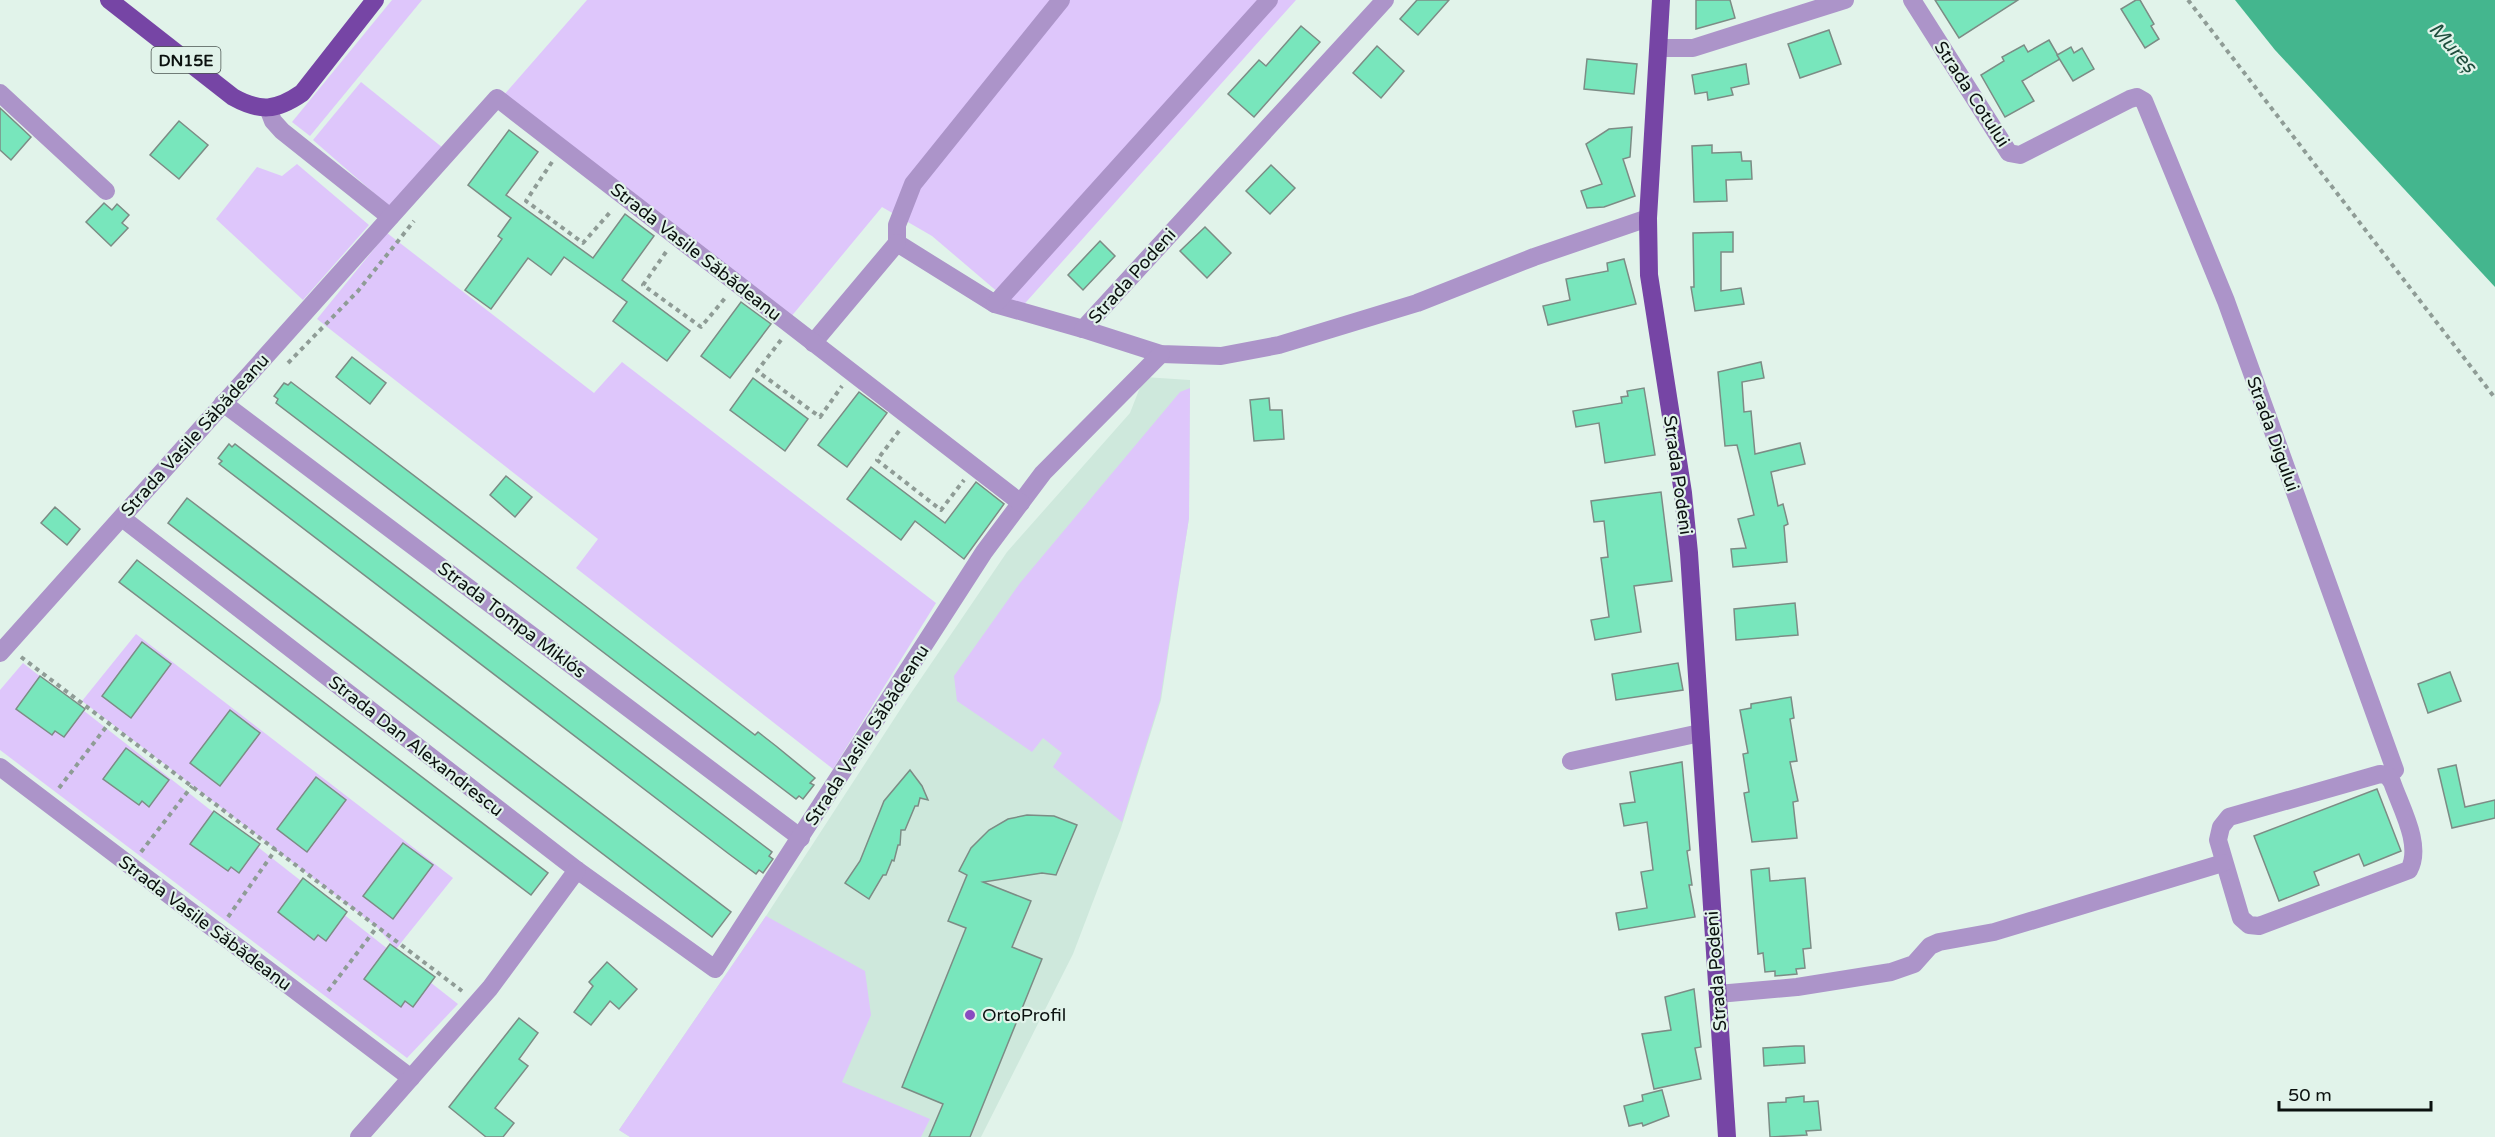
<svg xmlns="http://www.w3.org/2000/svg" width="2495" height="1137" font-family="'Varela Round',sans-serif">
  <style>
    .built { fill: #cee8dc }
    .green { fill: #dec6fb }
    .water { fill: #44b68e }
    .building { fill: #78e6bc; stroke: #7c8c85; stroke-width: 1.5 }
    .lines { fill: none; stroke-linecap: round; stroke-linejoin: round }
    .path { stroke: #8f9c96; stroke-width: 4; stroke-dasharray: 4.5 4.5; stroke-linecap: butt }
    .minor { stroke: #ac94c9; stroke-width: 18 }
    .major { stroke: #7645a5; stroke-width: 18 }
    .poi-dot { fill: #894bc1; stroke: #e1f3ea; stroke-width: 2 }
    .labels { text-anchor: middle; stroke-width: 4.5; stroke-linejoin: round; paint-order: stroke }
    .shield { fill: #e1f3ea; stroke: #4b5551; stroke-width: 1.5 }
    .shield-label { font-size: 16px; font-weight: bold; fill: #0b110f }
    .street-label { font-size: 18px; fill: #0b110f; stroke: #e1f3ea }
    .poi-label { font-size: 18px; fill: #0b110f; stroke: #e1f3ea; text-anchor: start }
    .water-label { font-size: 20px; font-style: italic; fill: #1e4d3c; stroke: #e1f3ea }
  </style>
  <rect width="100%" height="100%" fill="#e1f3ea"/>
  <polygon class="built" points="1144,377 1190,380 1189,518 1161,700 1121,828 1073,954 981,1137 630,1137 619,1130 766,916 909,696 1007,552 1130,413"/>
  <g class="green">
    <polygon points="392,0 422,0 310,136 292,122"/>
    <polygon points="587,0 1296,0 1019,310 932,236 882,207 790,318 503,96"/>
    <polygon points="361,82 443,148 390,207 313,140"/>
    <polygon points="297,164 369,225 303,300 216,219 257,167 282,176"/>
    <polygon points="387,233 594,393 622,362 936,603 833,769 576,568 598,539 317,319"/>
    <polygon points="1190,388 1189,518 1160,700 1122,822 1053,767 1062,753 1043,738 1032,752 957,701 954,676 1020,583 1180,392"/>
    <polygon points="136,634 453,878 396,949 377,927 82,701"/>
    <polygon points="23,663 458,1004 407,1058 0,750 0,690"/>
    <polygon points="766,916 865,971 871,1015 842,1082 930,1119 921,1137 630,1137 619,1130"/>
  </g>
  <polygon class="water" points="2235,0 2495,0 2495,287 2275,50"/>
  <g class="building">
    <polygon points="1417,0 1449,0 1418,35 1400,19"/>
    <polygon points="1696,0 1730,0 1735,18 1696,29"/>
    <polygon points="1935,0 2018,0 1959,38"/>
    <polygon points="2136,0 2140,0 2154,24 2151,26 2159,39 2145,48 2121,9"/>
    <polygon points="1301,26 1320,42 1254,117 1228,94 1259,60 1266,66"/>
    <polygon points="1829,30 1841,64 1800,78 1788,44"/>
    <polygon points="2049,40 2060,59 2022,81 2034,101 2005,117 1981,75 2004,61 2002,57 2024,45 2028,52"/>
    <polygon points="1377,46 1404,71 1381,98 1353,73"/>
    <polygon points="2071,47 2074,53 2082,48 2094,69 2073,81 2057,55"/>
    <polygon points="1587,59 1637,64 1634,94 1584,89"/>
    <polygon points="1746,64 1749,84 1731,88 1733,95 1708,100 1707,92 1695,94 1692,75"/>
    <polygon points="0,108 31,137 11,160 0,150"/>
    <polygon points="179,121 208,145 179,179 150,155"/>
    <polygon points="1632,127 1630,157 1623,159 1635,196 1604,207 1587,208 1581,191 1602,184 1586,144 1609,129"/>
    <polygon points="509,130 538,152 506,195 593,258 625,214 654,236 622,280 690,331 667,361 613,321 627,302 564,257 551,275 528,258 491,309 465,290 502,239 498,236 511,218 468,185"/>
    <polygon points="1712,145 1712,153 1741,152 1742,161 1751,161 1752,179 1726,180 1727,201 1694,202 1692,146"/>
    <polygon points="1271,165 1295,188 1270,214 1246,191"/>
    <polygon points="104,203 112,210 117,204 129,215 122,223 128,228 111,246 86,222"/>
    <polygon points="1205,227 1231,253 1207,278 1180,251"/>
    <polygon points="1733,232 1733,252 1721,252 1721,291 1741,288 1744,304 1695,311 1691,287 1694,287 1693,233"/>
    <polygon points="1100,241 1115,256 1083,290 1068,275"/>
    <polygon points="1624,259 1636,304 1548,325 1543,306 1570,300 1566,279 1608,271 1607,263"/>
    <polygon points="741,302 771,324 730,378 701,356"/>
    <polygon points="352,357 386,383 370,404 336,377"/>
    <polygon points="1761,362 1764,378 1742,382 1744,412 1751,411 1755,454 1800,443 1805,464 1771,472 1778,506 1783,504 1788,524 1784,526 1787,562 1733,567 1731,549 1746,548 1738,519 1754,515 1737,445 1725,446 1718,372"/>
    <polygon points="753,378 808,419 785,451 730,410"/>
    <polygon points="291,382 755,735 758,732 776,746 815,778 810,783 814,785 803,799 799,796 796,799 276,403 278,399 274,396 284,383 288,385"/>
    <polygon points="1644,388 1655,455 1605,463 1599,423 1576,427 1573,411 1622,403 1621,397 1628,396 1627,391"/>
    <polygon points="859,392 887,413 847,467 818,445"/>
    <polygon points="1269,398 1270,410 1282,410 1284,439 1254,441 1250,400"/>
    <polygon points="229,444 232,447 235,444 772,852 769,856 773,859 763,873 759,870 756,874 729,854 219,464 222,461 218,458"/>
    <polygon points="871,467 945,523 976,482 1004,504 964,559 915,521 901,540 847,499"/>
    <polygon points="506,476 532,497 515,517 490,495"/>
    <polygon points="1661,492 1672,581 1634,586 1641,632 1595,640 1591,620 1609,617 1601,558 1608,557 1604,521 1594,522 1591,501"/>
    <polygon points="187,498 731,912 712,937 168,523"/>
    <polygon points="55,507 80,529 67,545 41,523"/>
    <polygon points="137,560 548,873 531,895 119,582"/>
    <polygon points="1795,603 1798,635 1736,640 1734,609"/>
    <polygon points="142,642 171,664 131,718 102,696"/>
    <polygon points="1678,663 1683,690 1616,700 1612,674"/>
    <polygon points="2450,672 2461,701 2428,713 2418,684"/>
    <polygon points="40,676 85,709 64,737 55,731 52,735 16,709"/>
    <polygon points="1791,697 1794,718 1790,719 1797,761 1790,762 1798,801 1793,802 1797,838 1752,842 1744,793 1749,792 1743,754 1748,753 1740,710 1751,708 1751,704"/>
    <polygon points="230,710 260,733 220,786 190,763"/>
    <polygon points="126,748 169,780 149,807 142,801 139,805 103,779"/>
    <polygon points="1682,762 1690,850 1687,851 1692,885 1689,885 1695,917 1619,930 1616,913 1647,908 1641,872 1653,870 1647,822 1624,826 1620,804 1635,802 1630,772"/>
    <polygon points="2456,765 2465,807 2495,800 2495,818 2452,828 2438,769"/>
    <polygon points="910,770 922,786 928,800 920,798 918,806 915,806 905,830 901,830 900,845 898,845 894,861 892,860 886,875 883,875 869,899 845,883 860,861 884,801"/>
    <polygon points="316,777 346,800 307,852 277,829"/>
    <polygon points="2377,789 2401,851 2364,866 2359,854 2314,872 2319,885 2279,901 2254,836"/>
    <polygon points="214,811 260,844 239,873 231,867 228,871 190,844"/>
    <polygon points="1027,815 1054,816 1077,825 1056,875 1042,873 983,882 1031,901 1012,947 1042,959 970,1137 929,1137 943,1104 902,1087 966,928 948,921 967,875 959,871 971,848 989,830 1008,819"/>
    <polygon points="403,843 433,865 393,919 363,896"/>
    <polygon points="1769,868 1770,881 1805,878 1811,948 1803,949 1805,968 1796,969 1797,974 1775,976 1775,971 1765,972 1763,953 1758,954 1751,870"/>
    <polygon points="303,878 347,912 326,941 318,935 314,940 278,912"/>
    <polygon points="390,944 435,977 413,1007 405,1001 401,1007 364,979"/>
    <polygon points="607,962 637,989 619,1009 610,1001 591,1025 574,1012 593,986 589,982"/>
    <polygon points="1694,989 1701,1047 1695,1048 1701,1079 1654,1089 1642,1034 1671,1030 1665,997"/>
    <polygon points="519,1018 538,1033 519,1059 528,1066 495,1108 514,1123 503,1137 486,1137 449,1107"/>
    <polygon points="1795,1046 1804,1046 1805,1063 1764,1066 1763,1048"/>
    <polygon points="1662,1090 1669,1116 1643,1126 1642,1123 1629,1126 1624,1106 1643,1101 1642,1095"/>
    <polygon points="1804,1096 1804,1102 1818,1101 1821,1130 1806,1131 1807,1135 1770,1137 1768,1103 1786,1102 1786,1098"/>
  </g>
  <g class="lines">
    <g class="path">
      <polyline points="2188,0 2495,398"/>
      <polyline points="552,162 526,201 583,243 612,210"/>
      <polyline points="666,252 643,285 701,327 726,297"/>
      <polyline points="781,340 757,371 820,417 842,386"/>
      <polyline points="288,363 358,291 414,221"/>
      <polyline points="899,431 877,460 941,510 964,480"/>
      <polyline points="21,657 462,991"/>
      <polyline points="59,788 110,722"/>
      <polyline points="141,852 192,786"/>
      <polyline points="228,917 276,849"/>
      <polyline points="328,991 377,927"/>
    </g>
    <g class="minor">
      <polyline points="1061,0 913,184 897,225 897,243 995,304 1083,329"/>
      <polyline points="1385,0 1083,329 1161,354 1221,356 1279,345 1417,303 1534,257 1648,218"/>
      <polyline points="1912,0 2009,153 2020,155 2130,99 2137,97 2144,101 2226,301 2395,770"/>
      <polyline points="1659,48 1693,48 1845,0"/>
      <polyline points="0,93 106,191"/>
      <polyline points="268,108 273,121 282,131 390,217"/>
      <polyline points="995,304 1269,0"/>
      <polyline points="813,343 897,243"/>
      <polyline points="223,403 801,838"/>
      <polyline points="122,518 577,870 715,969 984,552 1043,473 1161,354"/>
      <polyline points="0,653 497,98 1021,503"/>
      <polyline points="1571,761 1700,733"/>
      <polyline points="0,767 411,1078"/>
      <path d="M2380,774l7,1 5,7c8,24 31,63 17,88l-150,56 -10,-1 -8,-7 -23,-78 3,-13 8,-10z"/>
      <polyline points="1718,994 1797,987 1891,972 1914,964 1930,946 1939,942 1994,932 2223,863"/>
      <polyline points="359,1137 490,988 577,870"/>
    </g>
    <g class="major">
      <path d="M109,0l124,97c27,15 43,14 69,-4l73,-93"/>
      <polyline points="1661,0 1648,218 1649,275 1683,493 1689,553 1727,1137"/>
    </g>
  </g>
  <circle class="poi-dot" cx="970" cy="1015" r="6"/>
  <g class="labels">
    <rect class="shield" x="151.5" y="47" width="69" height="26" rx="4.5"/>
    <g class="shield-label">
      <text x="186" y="66">DN15E</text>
    </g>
    <g class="street-label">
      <text transform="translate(1972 94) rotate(57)" y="6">Strada Cotului</text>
      <text transform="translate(696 252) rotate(38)" y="6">Strada Vasile Săbădeanu</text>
      <text transform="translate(1132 276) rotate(-48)" y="6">Strada Podeni</text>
      <text transform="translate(2273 434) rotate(70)" y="6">Strada Digului</text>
      <text transform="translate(195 435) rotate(-48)" y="6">Strada Vasile Săbădeanu</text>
      <text transform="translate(1678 475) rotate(82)" y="6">Strada Podeni</text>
      <text transform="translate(512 620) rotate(37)" y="6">Strada Tompa Miklós</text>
      <text transform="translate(867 735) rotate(-57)" y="6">Strada Vasile Săbădeanu</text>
      <text transform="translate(416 746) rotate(38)" y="6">Strada Dan Alexandrescu</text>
      <text transform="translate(205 923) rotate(37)" y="6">Strada Vasile Săbădeanu</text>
      <text transform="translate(1716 971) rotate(-94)" y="6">Strada Podeni</text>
    </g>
    <g class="poi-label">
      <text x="982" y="1021">OrtoProfil</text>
    </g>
    <g class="water-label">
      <text transform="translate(2453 47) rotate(48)" y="7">Mureș</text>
    </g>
  </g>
  <path d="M2279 1101v9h152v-9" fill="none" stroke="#0b110f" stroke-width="3"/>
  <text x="2288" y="1101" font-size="18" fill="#0b110f" stroke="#e1f3ea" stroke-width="4.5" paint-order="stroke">50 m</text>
</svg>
